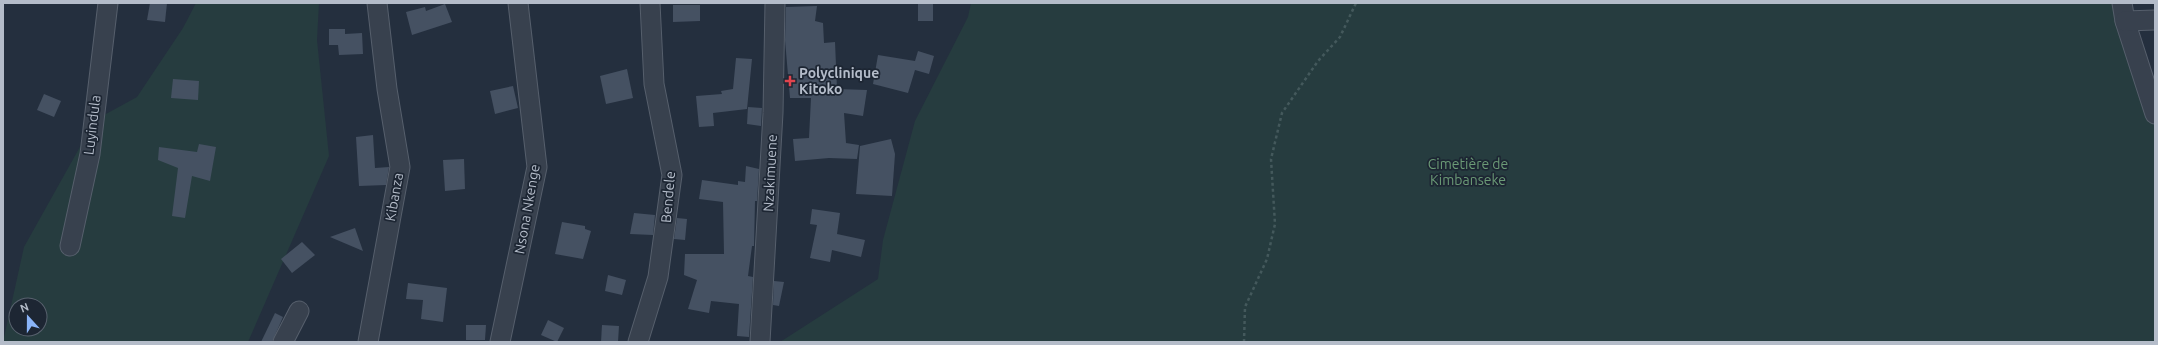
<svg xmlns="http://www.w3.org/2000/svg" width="2158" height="345" font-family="Ubuntu,sans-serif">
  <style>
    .green { fill: #263c3f; fill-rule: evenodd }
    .building { fill: #455162 }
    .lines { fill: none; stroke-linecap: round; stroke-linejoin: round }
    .minor-casing { stroke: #565f6c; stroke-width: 21 }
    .path { stroke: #44595c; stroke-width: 2.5; stroke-dasharray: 3 3; stroke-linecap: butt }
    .minor { stroke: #38414e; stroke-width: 19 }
    .health-dot { fill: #e0444e; stroke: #1d2633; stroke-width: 1.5 }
    .labels { text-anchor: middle; stroke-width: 3.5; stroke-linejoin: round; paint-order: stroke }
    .poi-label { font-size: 14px; font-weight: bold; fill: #b4bcc9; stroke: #1d2633; text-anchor: start }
    .street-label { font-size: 14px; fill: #b4bcc9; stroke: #1d2633 }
    .park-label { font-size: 14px; fill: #6b9a76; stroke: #1d2633 }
  </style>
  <rect width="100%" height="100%" fill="#242f3e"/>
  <g class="green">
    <path d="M196,3h123l-2,37 12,116 -81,186h-245l21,-95 71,-127 42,-23 46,-69zM16,305h24v24h-24z"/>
    <polygon points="971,3 2122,3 2155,114 2155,342 780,342 878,279 883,240 915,121 968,17"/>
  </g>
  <g class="building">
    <polygon points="150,3 167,3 165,22 147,20"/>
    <polygon points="918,3 933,4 933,21 918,21"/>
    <polygon points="445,4 452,22 412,35 406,12 425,7 426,11"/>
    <polygon points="673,5 700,5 700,21 673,22"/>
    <polygon points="817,6 815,21 823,23 824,43 835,42 837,89 867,90 863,116 844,113 846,143 859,145 857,159 829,158 795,161 793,139 809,138 811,98 790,98 785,40 786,7"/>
    <polygon points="329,29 345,29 345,34 362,33 363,54 339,55 338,45 329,45"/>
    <polygon points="918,51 934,56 929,74 915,70 908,93 873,84 878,55 915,61"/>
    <polygon points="736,58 752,59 747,109 713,113 714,126 699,127 696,96 722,94 721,91 733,89"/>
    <polygon points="627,69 633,98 606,104 600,76"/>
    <polygon points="173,79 199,81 198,100 171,98"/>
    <polygon points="513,86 518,108 495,114 490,91"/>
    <polygon points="44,94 61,101 54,117 37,110"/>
    <polygon points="748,107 762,108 761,126 747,124"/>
    <polygon points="373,135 375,168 389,167 386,185 359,186 356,137"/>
    <polygon points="891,139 895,154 892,196 856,194 860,146"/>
    <polygon points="199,144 216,147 210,181 192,176 185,218 172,216 178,168 158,160 159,147 197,152"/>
    <polygon points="464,159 465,189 445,191 443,160"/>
    <polygon points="746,166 759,169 757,201 755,201 754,246 752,246 748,276 753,277 749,337 737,336 739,304 711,301 709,313 688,309 697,280 684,275 685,254 724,254 723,202 699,199 702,180 738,185 738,181 745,182"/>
    <polygon points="812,209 840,213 837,234 865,240 861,257 832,250 830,262 810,258 817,225 810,224"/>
    <polygon points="634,213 655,215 653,235 630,234"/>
    <polygon points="677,218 687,219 685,240 674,239"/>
    <polygon points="562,222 585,226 585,229 591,231 583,259 555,254"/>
    <polygon points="355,228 363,251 330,237"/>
    <polygon points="302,242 315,255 292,273 281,259"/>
    <polygon points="608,275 626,280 622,295 605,291"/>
    <polygon points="774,281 784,282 779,306 773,305"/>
    <polygon points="408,283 447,288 443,322 421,319 423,300 406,299"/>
    <polygon points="275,313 283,317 272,342 261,342"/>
    <polygon points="548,320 564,328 557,342 541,335"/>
    <polygon points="466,325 486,325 485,340 466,340"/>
    <polygon points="602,325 619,326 618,342 601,342"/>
  </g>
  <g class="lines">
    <g class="minor-casing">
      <g id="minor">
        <polyline points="2122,3 2125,21 2155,114"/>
        <polyline points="2125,21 2155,20"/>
        <polyline points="70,246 90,154 108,3"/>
        <polyline points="283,342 299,311"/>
        <polyline points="368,342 400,167 387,89 377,3"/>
        <polyline points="500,342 537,167 518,3"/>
        <polyline points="638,342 658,277 672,175 654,84 650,3"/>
        <polyline points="760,342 773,113 775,3"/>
      </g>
    </g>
    <polyline class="path" points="1244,342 1245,307 1267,259 1275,224 1271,159 1282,113 1318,61 1340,37 1356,3"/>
    <use href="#minor" class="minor"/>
  </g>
  <path class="health-dot" d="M788 75h4v4h4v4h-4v4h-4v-4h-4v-4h4z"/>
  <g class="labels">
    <g class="poi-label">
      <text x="799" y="78">Polyclinique<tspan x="799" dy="16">Kitoko</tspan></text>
    </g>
    <g class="street-label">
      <text transform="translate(92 125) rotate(-83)" y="5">Luyindula</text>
      <text transform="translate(770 173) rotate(-87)" y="5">Nzakimuene</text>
      <text transform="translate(394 197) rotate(-80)" y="5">Kibanza</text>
      <text transform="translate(668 197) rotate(-85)" y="5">Bendele</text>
      <text transform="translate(527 209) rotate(-80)" y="5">Nsona Nkenge</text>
    </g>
    <g class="park-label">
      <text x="1468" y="169">Cimetière de<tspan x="1468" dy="16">Kimbanseke</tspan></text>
    </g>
  </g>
  <rect width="2158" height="345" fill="none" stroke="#b4bcc9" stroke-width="8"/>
  <g transform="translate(28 317) rotate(339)"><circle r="19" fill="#1d2633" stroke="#59626f"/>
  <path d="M0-3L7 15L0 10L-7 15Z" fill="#8ab4f8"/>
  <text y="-6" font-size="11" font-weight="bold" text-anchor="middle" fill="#b4bcc9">N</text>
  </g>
</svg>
